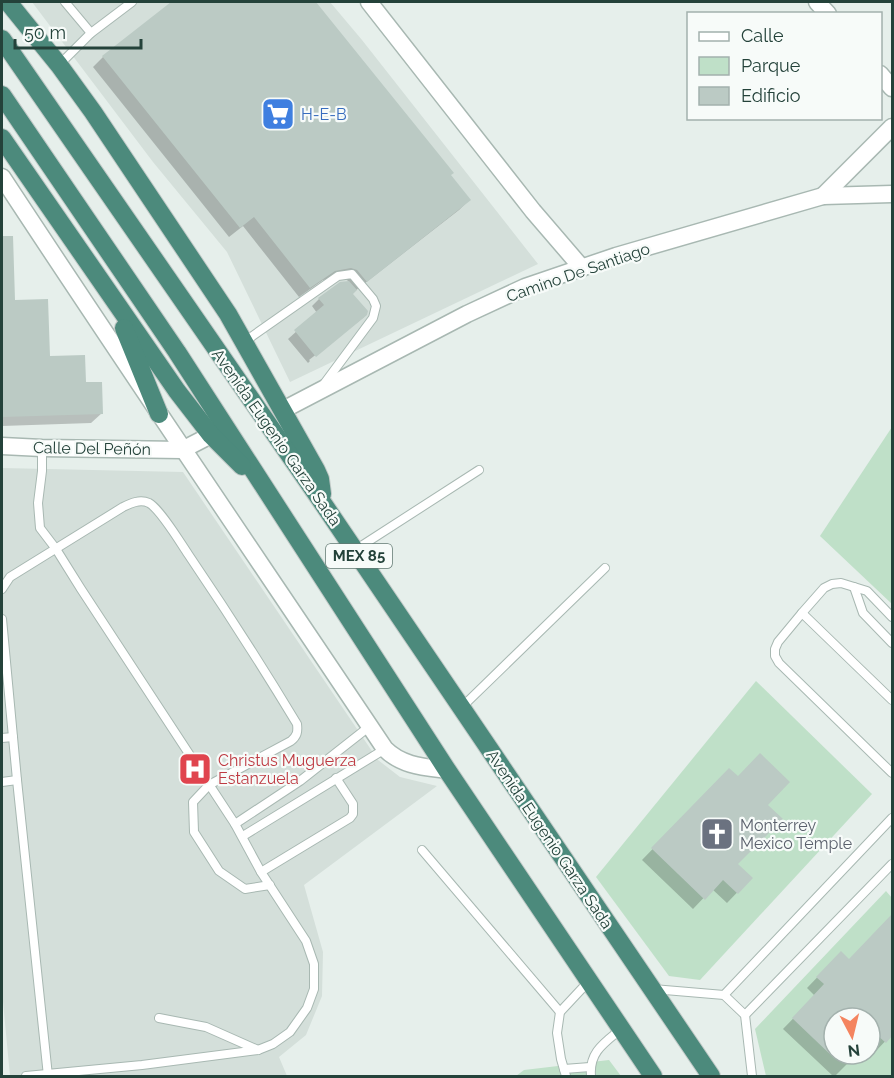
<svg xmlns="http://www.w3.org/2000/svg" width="894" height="1078" font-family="Raleway,sans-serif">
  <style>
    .built { fill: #d4dfda }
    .green { fill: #bfe0c8; fill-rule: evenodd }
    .shadow { fill: #0003 }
    .building { fill: #bbcac4 }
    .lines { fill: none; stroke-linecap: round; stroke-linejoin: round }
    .service-casing { stroke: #a8b8b2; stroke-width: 10 }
    .minor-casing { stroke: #a8b8b2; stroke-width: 19 }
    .trunk-casing { stroke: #c2cac8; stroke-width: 20 }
    .service { stroke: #fff; stroke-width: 8 }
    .minor { stroke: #fff; stroke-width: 16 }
    .trunk { stroke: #4c8a7c; stroke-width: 18 }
    .labels { text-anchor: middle; stroke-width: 4.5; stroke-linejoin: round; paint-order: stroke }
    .shield { fill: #f7fbf9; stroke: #637a73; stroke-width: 1.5 }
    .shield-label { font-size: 15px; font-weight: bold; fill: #24423a }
    .shop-label { font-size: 16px; fill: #366cbe; stroke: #f7fbf9; text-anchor: start }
    .street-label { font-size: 16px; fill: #24423a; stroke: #f7fbf9 }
    .health-label { font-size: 16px; fill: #be3a42; stroke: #f7fbf9; text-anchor: start }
    .worship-label { font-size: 16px; fill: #5b616d; stroke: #f7fbf9; text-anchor: start }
  </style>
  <rect width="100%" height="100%" fill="#e6efeb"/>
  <g class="built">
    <polygon points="32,2 330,2 362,40 538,264 290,382 227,252 153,162"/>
    <polygon points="2,468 183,472 378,760 400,777 437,786 304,885 323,952 322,996 306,1035 279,1057 287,1076 10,1076 2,991"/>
  </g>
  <g class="green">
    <polygon points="892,427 892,604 820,536"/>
    <polygon points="756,681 872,794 700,980 669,976 596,877"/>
    <path d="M886,891l6,7v178h-126l-11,-47zM834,1018h36v36h-36z"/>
    <polygon points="609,1060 621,1076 516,1076 524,1070"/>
  </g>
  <g class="shadow">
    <polygon points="173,2 314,2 452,173 450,175 469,200 459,210 351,294 364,317 309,360 310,361 308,363 288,339 317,313 312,306 319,299 349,282 347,280 340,277 323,280 299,297 243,226 229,237 93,67 103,57"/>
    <polygon points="2,244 12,244 14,302 48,358 85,384 102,413 91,423 2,426"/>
    <polygon points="729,770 766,805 736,864 751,878 727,903 712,889 693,909 642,860"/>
    <polygon points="892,916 892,1034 875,1052 870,1048 870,1018 834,1018 834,1054 857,1054 835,1076 833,1076 783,1029 815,996 807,988 831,963 849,961"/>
  </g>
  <g class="building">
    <polygon points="171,2 316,2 454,173 451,175 471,200 367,282 357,270 351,268 335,271 310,288 254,217 240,228 102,56"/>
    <polygon points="2,236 13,236 15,300 48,299 50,356 85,355 86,382 102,382 103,414 2,417"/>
    <polygon points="349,281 357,290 353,294 368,311 367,315 316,357 294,330 324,305 318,298 340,282"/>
    <polygon points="760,753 790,782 768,805 783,819 738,864 753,878 738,894 723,880 705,900 651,848 729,768 738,776"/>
    <polygon points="892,914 892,1036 886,1043 877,1035 870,1043 870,1018 834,1018 834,1058 792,1018 824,984 816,977 841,951 849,959"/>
  </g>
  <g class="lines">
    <g class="service-casing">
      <g id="service">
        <polyline points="65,2 91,33"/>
        <polyline points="59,65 91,33 132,2"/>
        <polyline points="244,342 338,276 352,274 373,299 376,306 373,318 324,384"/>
        <polyline points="355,550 479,470"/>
        <polyline points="854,587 863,613 892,643"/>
        <path d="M2,589l8,-12 113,-70c8,-4 17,-8 26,-4 11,6 31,39 39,51 38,56 74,112 109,170 1,8 0,12 -6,17l-82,44 -16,17 1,30 25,39 26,18 25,-4"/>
        <polyline points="802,613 892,700"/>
        <polyline points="892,617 867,591 841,583 832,584 824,588 802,613 778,642 775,649 775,656 779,663 892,773"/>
        <polyline points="2,619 17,780 48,1076"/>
        <polyline points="462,707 605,568"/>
        <polyline points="2,738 13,737"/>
        <polyline points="2,782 17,780"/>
        <polyline points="235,824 300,781 370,726"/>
        <polyline points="243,836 385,749"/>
        <polyline points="422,850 560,1012"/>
        <polyline points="261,872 350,818 353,814 353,804 336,778"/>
        <polyline points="653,989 724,995 745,1015 752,1076"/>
        <polyline points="724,995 892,818"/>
        <polyline points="745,1015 892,864"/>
        <polyline points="159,1018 206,1027 258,1050"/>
        <polyline points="564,1069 590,1067"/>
        <polyline points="26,1076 142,1065 258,1050 273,1044 290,1032 307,1008 314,989 314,964 306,941 261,872 235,824 81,589 56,549 40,528 38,503 42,471 42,448"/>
        <polyline points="566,1076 561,1059 557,1033 560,1012 589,981"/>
        <path d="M591,1076c-2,-24 13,-33 30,-47"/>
      </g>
    </g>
    <g class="minor-casing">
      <g id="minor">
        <polyline points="369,2 533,211 582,268"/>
        <polyline points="817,2 828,14"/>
        <polyline points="880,74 892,88"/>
        <path d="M2,177c126,192 255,381 383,572 17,17 39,18 62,21"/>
        <polyline points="823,196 892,127"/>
        <polyline points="283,410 467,314 525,287 616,256 823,196 892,194"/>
        <polyline points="2,446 42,448 182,450 211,435"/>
      </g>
    </g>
    <g class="trunk-casing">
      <g id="trunk">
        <polyline points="8,2 59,65 93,112 228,314 316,470 320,479 322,494"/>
        <polyline points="2,39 322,502 711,1076"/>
        <polyline points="2,95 177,352 447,770 653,1076"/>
        <polyline points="2,138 177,391 211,435 242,466"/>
        <polyline points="124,328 159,414"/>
      </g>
    </g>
    <use href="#service" class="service"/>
    <use href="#minor" class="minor"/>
    <use href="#trunk" class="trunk"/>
  </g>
  <defs>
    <g id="supermarket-square" transform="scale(1.725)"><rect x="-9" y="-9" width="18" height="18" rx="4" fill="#3f7fe0" stroke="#f7fbf9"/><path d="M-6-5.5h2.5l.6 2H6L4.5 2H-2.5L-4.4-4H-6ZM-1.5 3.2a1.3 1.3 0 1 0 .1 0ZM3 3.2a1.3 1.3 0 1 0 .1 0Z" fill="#fff"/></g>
    <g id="hospital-square" transform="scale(1.725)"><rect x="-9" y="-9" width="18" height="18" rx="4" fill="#e0444e" stroke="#f7fbf9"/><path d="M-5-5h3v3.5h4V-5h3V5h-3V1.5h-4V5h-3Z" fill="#fff"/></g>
    <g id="church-square" transform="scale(1.725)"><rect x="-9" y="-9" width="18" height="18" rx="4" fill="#6b7280" stroke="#f7fbf9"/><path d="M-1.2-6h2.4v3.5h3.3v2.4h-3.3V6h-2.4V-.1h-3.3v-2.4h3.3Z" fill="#fff"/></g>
  </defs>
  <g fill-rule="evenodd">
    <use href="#supermarket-square" x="278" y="114"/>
    <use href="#hospital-square" x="195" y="769"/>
    <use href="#church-square" x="717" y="834"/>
  </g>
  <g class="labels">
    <rect class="shield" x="326" y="544" width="66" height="24" rx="4.5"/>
    <g class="shield-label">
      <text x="359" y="561">MEX 85</text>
    </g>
    <g class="shop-label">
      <text x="301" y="120">H-E-B</text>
    </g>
    <g class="street-label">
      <text transform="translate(578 272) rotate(-19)" y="6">Camino De Santiago</text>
      <text transform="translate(277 437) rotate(55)" y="6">Avenida Eugenio Garza Sada</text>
      <text transform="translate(92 448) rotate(1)" y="6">Calle Del Peñón</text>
      <text transform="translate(550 839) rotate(56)" y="6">Avenida Eugenio Garza Sada</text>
    </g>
    <g class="health-label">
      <text x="218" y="766">Christus Muguerza<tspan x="218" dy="18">Estanzuela</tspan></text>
    </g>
    <g class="worship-label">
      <text x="740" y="831">Monterrey<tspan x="740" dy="18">Mexico Temple</tspan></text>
    </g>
  </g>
  <rect width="894" height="1078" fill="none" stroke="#24423a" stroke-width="6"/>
  <rect x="687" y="12" width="195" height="108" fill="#f7fbf9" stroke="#a3b1ad" stroke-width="1.5"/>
  <rect x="699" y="32" width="30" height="9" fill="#ffffff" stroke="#a3b1ad" stroke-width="1.5"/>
  <text x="741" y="42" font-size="18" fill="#24423a">Calle</text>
  <rect x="699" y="57" width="30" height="18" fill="#bfe0c8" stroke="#a3b1ad" stroke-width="1.5"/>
  <text x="741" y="72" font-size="18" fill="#24423a">Parque</text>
  <rect x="699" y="87" width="30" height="18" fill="#bbcac4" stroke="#a3b1ad" stroke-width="1.5"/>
  <text x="741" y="102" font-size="18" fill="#24423a">Edificio</text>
  <g transform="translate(852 1036) rotate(173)"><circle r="28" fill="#f7fbf9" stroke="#a3b1ad" stroke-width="1.5"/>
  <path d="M0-4.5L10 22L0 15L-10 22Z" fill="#f4845f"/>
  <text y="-9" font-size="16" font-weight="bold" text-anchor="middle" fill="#24423a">N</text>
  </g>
  <path d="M15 39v9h126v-9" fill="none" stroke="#24423a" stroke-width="3"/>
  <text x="24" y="39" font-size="18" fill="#24423a" stroke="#f7fbf9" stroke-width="4.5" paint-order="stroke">50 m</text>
</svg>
